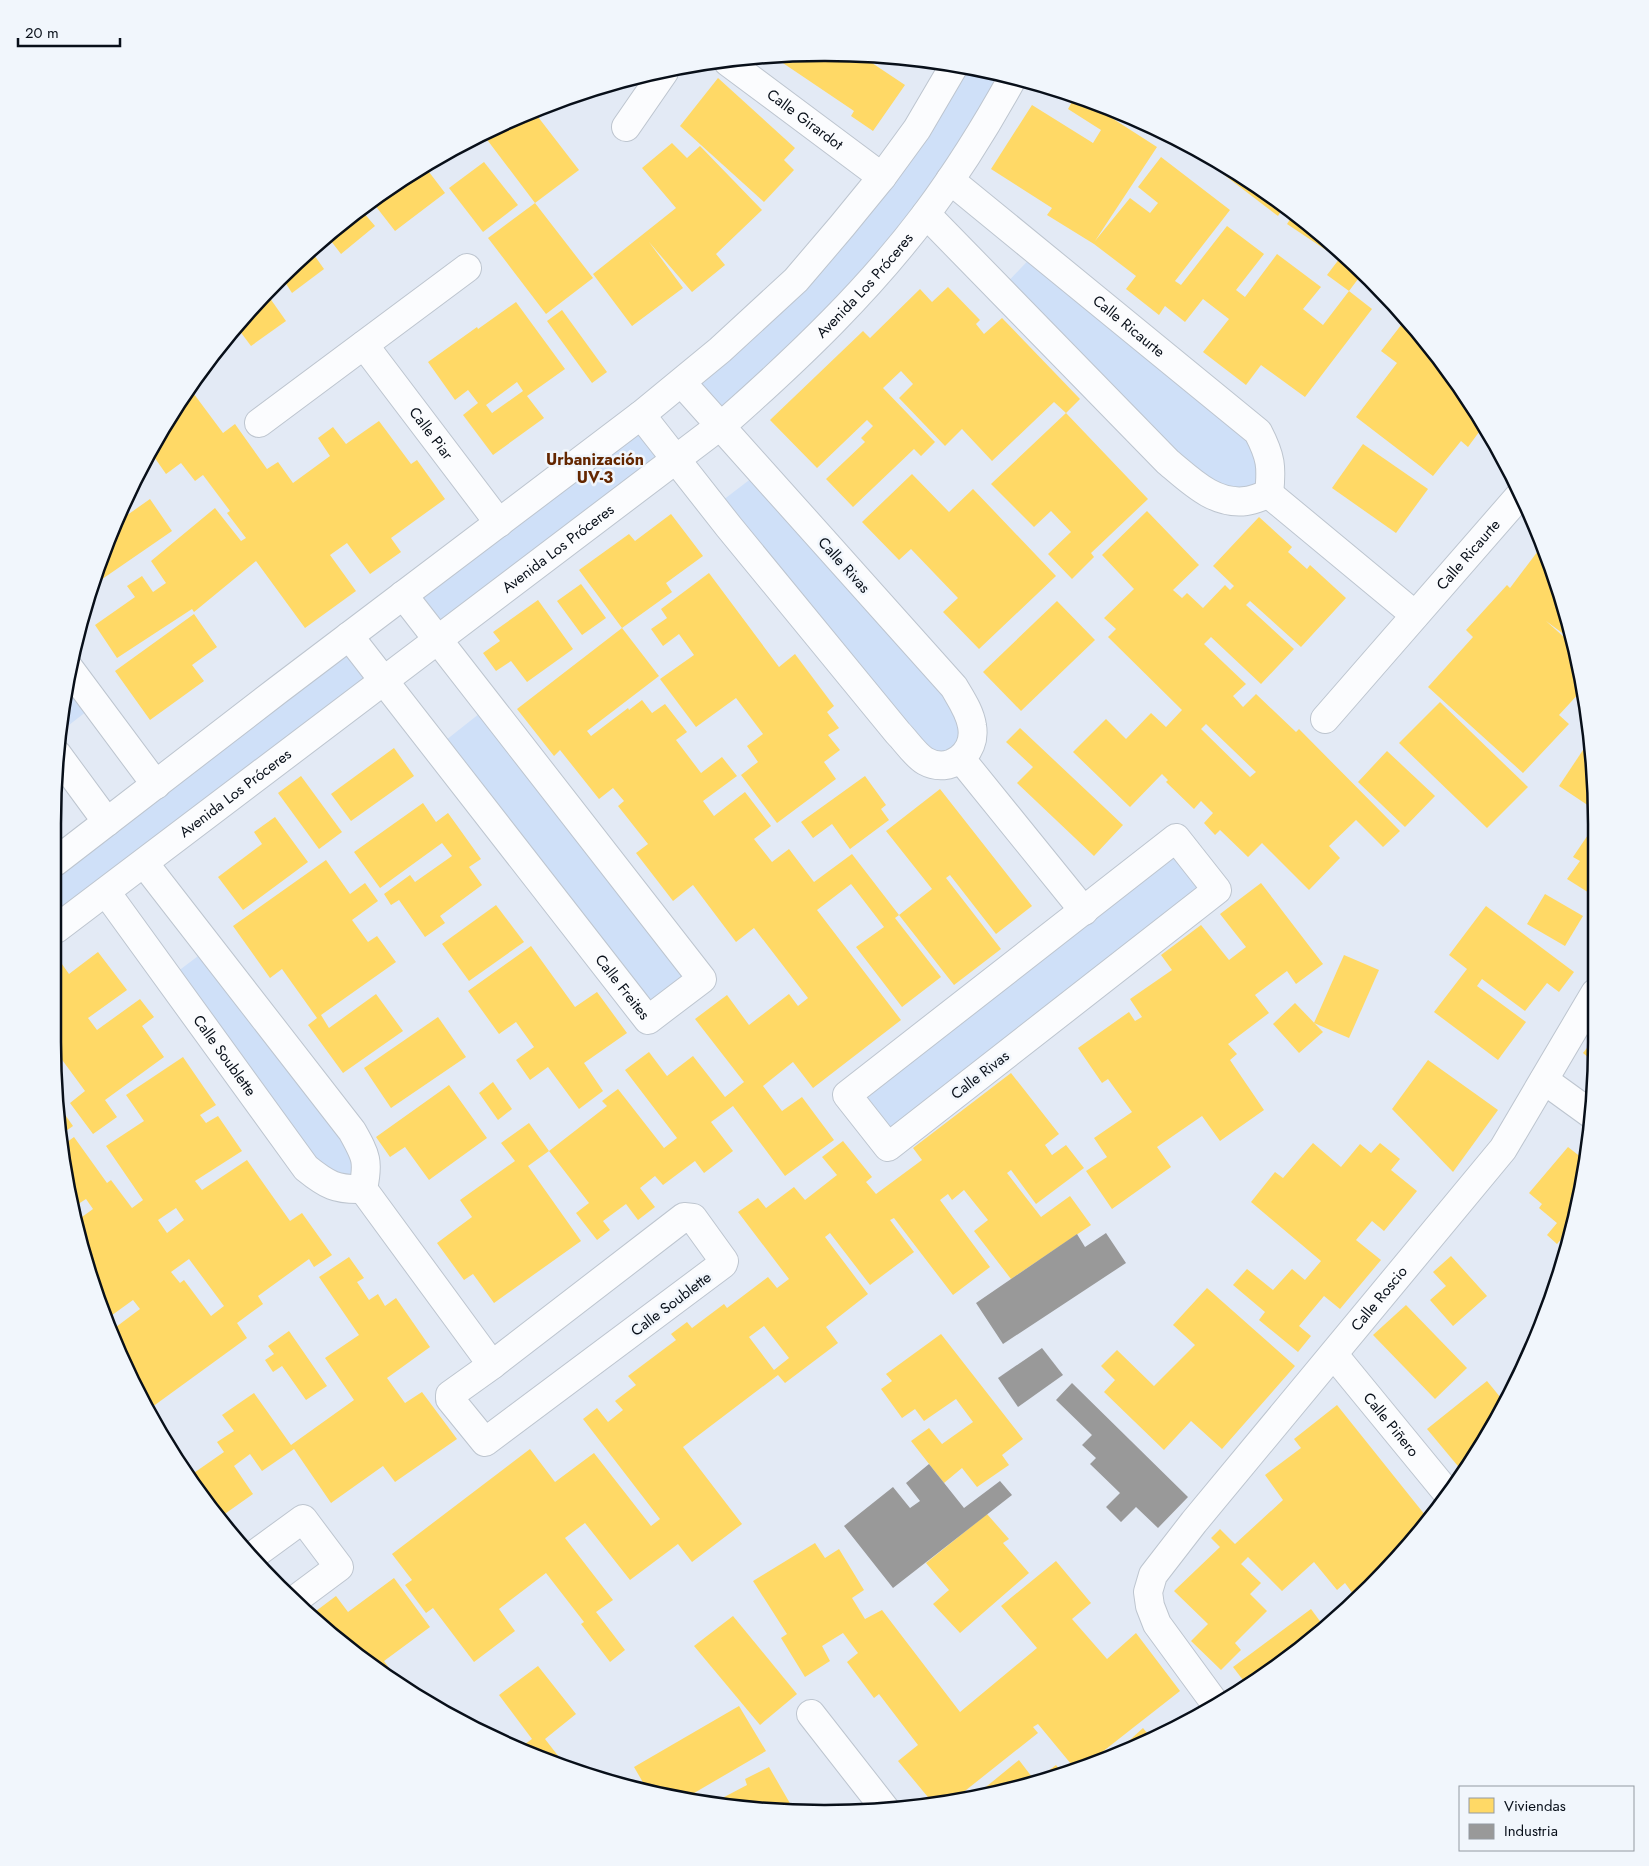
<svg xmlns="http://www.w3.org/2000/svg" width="1649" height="1866" font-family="Jost,sans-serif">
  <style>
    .green { fill: #cfe0f8 }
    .homes { fill: #ffd966; fill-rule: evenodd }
    .industry { fill: #999 }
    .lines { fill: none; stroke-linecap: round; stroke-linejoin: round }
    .minor-casing { stroke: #bdc5cf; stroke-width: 30 }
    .minor { stroke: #fbfcfe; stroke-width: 28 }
    .labels { text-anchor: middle; stroke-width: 5; stroke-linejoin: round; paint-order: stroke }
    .street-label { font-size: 15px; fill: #080f19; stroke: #f1f6fc }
    .neighbourhood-label { font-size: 16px; font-weight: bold; fill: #642700; stroke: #f1f6fc }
    .rim { fill: none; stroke: #080f19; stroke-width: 2.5 }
  </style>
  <rect width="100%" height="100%" fill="#e3eaf5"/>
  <g class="green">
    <polygon points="954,66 1012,79 963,162 729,419 682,383 760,314"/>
    <polygon points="1037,251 1258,432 1269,494 1222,499 1000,290"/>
    <polygon points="641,415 676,460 438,641 403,595"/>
    <polygon points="761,471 973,727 941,766 714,507"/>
    <polygon points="349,636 385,681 56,929 55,862"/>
    <polygon points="67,674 96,704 60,732"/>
    <polygon points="489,706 702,979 648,1020 436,748"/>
    <polygon points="1176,838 1217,890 888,1147 847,1095"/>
    <polygon points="210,947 352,1131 363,1189 325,1183 169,978"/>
  </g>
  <g class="homes">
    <polygon points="771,55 863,57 905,85 873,131 851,116 854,111"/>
    <polygon points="718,78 795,148 784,160 794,170 764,202 680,126"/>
    <polygon points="1076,95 1157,147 1095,241 1130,198 1150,213 1158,203 1138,187 1161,157 1230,210 1175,281 1181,285 1227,226 1264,254 1236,290 1245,297 1277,254 1321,287 1303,309 1323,325 1349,291 1372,309 1305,397 1261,365 1246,385 1203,352 1229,319 1203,299 1185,322 1165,306 1159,315 1126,289 1136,276 1094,244 1047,215 1052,208 991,169 1032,105 1093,143 1101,130 1068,109"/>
    <polygon points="535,113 579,170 535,203 593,278 546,314 488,238 535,203 482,133"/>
    <polygon points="672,143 687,158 700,146 762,210 716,254 725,265 692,292 649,242 683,288 632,326 593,274 676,208 642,168"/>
    <polygon points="484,162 518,205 483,232 449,188"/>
    <polygon points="426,168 445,193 395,231 374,204 363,212 375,226 341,254 331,241 326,245 323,241 355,212"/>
    <polygon points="1227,168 1283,208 1278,216 1223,174"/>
    <polygon points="1293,215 1333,244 1336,247 1332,254 1287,224"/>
    <polygon points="312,252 324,269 292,293 283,279"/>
    <polygon points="1343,254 1379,292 1378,294 1358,279 1349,291 1327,275"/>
    <polygon points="948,287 980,320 976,324 984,334 1002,318 1080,399 1066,413 1148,499 1091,553 1094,557 1072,579 1048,554 1071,532 1051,511 1034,527 991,484 1066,413 1054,402 992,461 962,429 945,446 899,398 913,384 901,371 883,388 935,442 921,456 914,449 853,507 826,479 865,442 861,438 873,426 867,420 817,468 770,420 863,331 870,338 920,289 932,302"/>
    <polygon points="267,294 286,321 251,346 236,326 244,315"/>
    <path d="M516,302l49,67 -38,27 17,22 -51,37 -30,-40 15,-12 -10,-13 -13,10 -27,-38 49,-35 1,2zM517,382l6,9 -31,22 -6,-8z"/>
    <polygon points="562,310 607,372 592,383 547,321"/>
    <polygon points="1405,320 1437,354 1482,428 1468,447 1461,441 1433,476 1356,417 1397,363 1381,351"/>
    <polygon points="235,328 239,334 222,348 221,347"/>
    <polygon points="191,390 223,433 235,424 267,469 278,462 293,483 330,456 318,438 333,427 346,444 379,421 411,464 417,460 445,499 391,538 401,552 370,574 347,543 330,555 356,591 305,628 256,561 194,612 192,609 117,658 95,625 135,597 127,586 142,576 153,592 166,583 151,561 215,508 241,541 246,538 227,513 230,511 203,475 195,481 181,463 166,474 150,451 156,438"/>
    <polygon points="1363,444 1428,489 1396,533 1332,488"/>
    <polygon points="912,474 949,512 973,489 1056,576 979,649 943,612 958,598 911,549 899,560 862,522"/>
    <polygon points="150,499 172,531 95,584 115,521 116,523"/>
    <path d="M1147,511l52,54 -26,25 9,8 5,-5 16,15 22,-23 5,5 4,-4 -21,-20 46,-49 33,30 -4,5 19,17 3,-4 36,33 -45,49 -51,-46 -4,4 48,44 -33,35 -50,-47 -7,7 42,40 -13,12 10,11 13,-13 40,38 3,-3 101,102 -17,16 -27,-27 -27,26 11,12 -31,32 -47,-47 -14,14 -28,-27 -5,5 -11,-12 9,-10 -12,-12 -7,8 -28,-27 2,-2 -6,-6 -32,33 -57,-55 33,-33 20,20 25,-26 15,14 16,-17 -74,-73 8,-8 -12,-11 30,-29 -32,-34zM1206,724l50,48 -6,5 -49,-48z"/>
    <polygon points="671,514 703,556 666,583 672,592 622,628 579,570 629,534 635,541"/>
    <polygon points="1541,547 1570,624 1573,641 1546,621 1574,646 1581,691 1559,715 1569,724 1523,773 1428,687 1473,637 1466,630 1507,585 1510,588"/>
    <polygon points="709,573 779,667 795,654 834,706 827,712 839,728 828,735 840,750 824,762 836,779 777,823 741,775 758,762 747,746 763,734 736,698 696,727 660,679 694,655 679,634 663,646 651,629 667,618 661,609"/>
    <polygon points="581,584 606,618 582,635 557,601"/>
    <polygon points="538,600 573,649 527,682 511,661 496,671 483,653 500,641 493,632"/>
    <polygon points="1057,601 1095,640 1021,711 983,672"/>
    <polygon points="194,614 217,647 192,665 204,681 150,720 115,671"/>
    <polygon points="622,628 659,676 587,731 591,736 628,708 629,710 642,700 652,713 665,704 687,732 676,740 701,773 722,757 737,776 703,801 714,816 745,792 771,826 754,839 772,862 789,849 814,882 852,854 899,915 932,889 886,831 940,789 1032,906 996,934 950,875 946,878 1001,949 954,985 899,915 895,918 941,977 902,1007 856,947 884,927 851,884 817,910 901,1020 813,1088 793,1062 763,1086 782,1111 802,1097 834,1140 785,1176 733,1106 711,1122 733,1151 704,1173 695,1161 663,1185 655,1176 640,1188 655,1207 638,1220 626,1204 603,1221 610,1230 597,1240 576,1213 589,1203 549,1151 528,1166 581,1241 494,1303 473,1274 464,1280 437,1243 472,1217 460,1200 515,1161 501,1143 529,1123 549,1151 607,1106 602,1101 618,1089 664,1148 677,1138 625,1070 649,1052 667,1076 693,1056 725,1097 744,1082 695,1019 727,995 749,1025 789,994 798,1006 808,998 754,928 736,942 693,885 673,901 636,853 648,844 618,806 624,801 613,788 599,799 560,750 554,756 517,709"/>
    <polygon points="1440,702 1528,787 1487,828 1399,743"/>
    <polygon points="1020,728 1123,825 1094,856 1017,783 1033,767 1006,742"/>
    <polygon points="1589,741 1595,774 1595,810 1559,786"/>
    <polygon points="394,748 414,776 351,821 331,794"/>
    <polygon points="1387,751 1435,796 1405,827 1358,782"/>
    <polygon points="301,776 342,832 319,849 278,793"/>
    <polygon points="865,776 886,805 881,809 889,820 850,849 832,824 813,838 801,822"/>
    <polygon points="423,803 436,822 448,813 481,859 469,867 482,885 440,916 445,923 425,937 399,900 391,905 384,894 410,875 415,882 452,856 442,843 380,888 354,852"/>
    <polygon points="275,817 308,862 243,910 218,877 262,844 254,832"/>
    <polygon points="1592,829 1595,831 1594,896 1567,879 1580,861 1573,857"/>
    <polygon points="326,860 350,894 365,883 378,901 352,920 368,942 377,936 396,962 321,1015 329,1028 376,994 403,1031 343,1073 308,1025 317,1018 282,969 270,978 233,926"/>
    <polygon points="1261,883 1323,964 1296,984 1287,971 1255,995 1269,1013 1228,1044 1237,1054 1230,1060 1264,1110 1220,1141 1202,1116 1157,1147 1171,1167 1112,1209 1086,1171 1107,1157 1094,1138 1132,1112 1108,1079 1102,1083 1078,1048 1129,1012 1135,1021 1142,1017 1130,999 1172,970 1161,955 1201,925 1229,960 1246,947 1220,914"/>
    <polygon points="1545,894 1583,916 1565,946 1527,924"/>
    <polygon points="496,905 524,942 469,981 442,944"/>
    <polygon points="1486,906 1574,972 1559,992 1547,983 1525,1011 1482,979 1477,986 1526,1022 1498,1060 1434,1012 1467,969 1449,955"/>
    <polygon points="531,946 575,1007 597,992 627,1033 584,1063 603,1091 579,1109 548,1067 530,1080 516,1060 534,1047 516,1022 499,1034 468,991"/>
    <polygon points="98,952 127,990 88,1018 97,1030 140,999 154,1017 142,1026 164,1057 105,1100 117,1117 93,1134 70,1103 85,1091 60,1057 58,1059 57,957 69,974"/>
    <polygon points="1344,955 1379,970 1349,1038 1314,1023"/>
    <polygon points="1295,1003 1323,1032 1299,1053 1273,1024"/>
    <polygon points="438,1017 466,1057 391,1108 364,1068"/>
    <polygon points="1595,1038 1595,1063 1583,1053"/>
    <path d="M183,1057l33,48 -16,10 6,8 12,-7 24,35 -47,30 7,9 45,-30 43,61 12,-8 30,42 -18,12 -5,-8 -51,37 5,8 -26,19 10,15 -99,72 -16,-27 -20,-53 28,-21 -7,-9 -25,18 -29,-77 -4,-19 18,-13 -7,-10 -14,9 -13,-68 4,5 11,-8 33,46 4,-3 21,28 11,-8 -37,-54 38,-25 -18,-26zM176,1208l8,12 -17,13 -9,-13zM189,1259l35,47 -13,10 -27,-36 -4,3 -9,-11z"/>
    <polygon points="1428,1060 1498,1110 1453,1172 1392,1109"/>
    <path d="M1011,1073l48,61 -14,11 7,10 14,-10 18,23 -48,36 -25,-34 -4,3 34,44 29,-21 21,29 -80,54 -37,-48 14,-11 -24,-30 -12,10 -4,-6 -8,6 50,67 -37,28 -59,-77 -4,2 24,32 -44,33 -40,-52 -5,4 43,57 -42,33 12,16 -53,40 -7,-8 -95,72 59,77 -50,38 -14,-18 -48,36 -45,-57 -20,15 48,62 -17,12 29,38 -15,12 -29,-38 3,-2 -38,-49 -47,36 16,22 -41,31 -41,-54 -7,5 -21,-28 7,-5 -20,-26 138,-105 25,33 39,-29 57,73 9,-7 -77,-100 14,-11 11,14 15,-12 -8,-9 21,-16 -8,-9 48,-36 -5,-6 16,-12 5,6 32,-24 3,4 41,-31 9,11 12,-9 -51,-67 20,-14 8,10 28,-21 11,13 32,-25 -15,-18 21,-16 29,36 -6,5 10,12 46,-34 -9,-12zM764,1326l25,32 -15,12 -25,-33z"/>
    <polygon points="493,1082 512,1109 498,1120 479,1093"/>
    <polygon points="449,1085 487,1138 429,1180 405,1147 390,1157 376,1137"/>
    <polygon points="59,1106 73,1126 59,1136"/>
    <polygon points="1313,1143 1341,1167 1360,1144 1371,1153 1380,1143 1400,1159 1391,1170 1417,1191 1384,1231 1372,1221 1356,1240 1381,1260 1340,1309 1324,1296 1299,1326 1311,1336 1298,1352 1259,1320 1265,1312 1233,1285 1247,1269 1273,1290 1292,1269 1305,1280 1321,1261 1251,1202 1275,1172 1283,1178"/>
    <polygon points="1568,1147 1582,1158 1584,1155 1573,1226 1557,1244 1547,1235 1557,1223 1539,1208 1542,1204 1529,1193"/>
    <polygon points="1451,1256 1487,1296 1453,1326 1430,1300 1446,1286 1433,1272"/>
    <polygon points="349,1257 364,1278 357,1282 369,1300 378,1294 385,1306 396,1298 430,1347 387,1378 405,1403 422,1392 457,1439 395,1482 383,1466 331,1503 294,1449 262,1471 250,1454 234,1466 253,1494 219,1518 188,1477 224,1452 217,1442 234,1431 222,1415 254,1393 291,1445 354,1400 325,1358 359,1335 319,1277"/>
    <polygon points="1207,1288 1295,1366 1222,1449 1191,1421 1164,1450 1104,1392 1115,1380 1101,1366 1117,1350 1154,1386 1195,1345 1173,1325"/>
    <polygon points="1406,1305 1467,1368 1435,1399 1373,1335"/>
    <polygon points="289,1331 327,1386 306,1400 282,1366 273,1372 265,1360 274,1354 268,1346"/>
    <polygon points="941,1334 1023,1439 1002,1455 1009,1465 977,1487 962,1468 944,1483 911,1441 929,1428 942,1444 973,1422 956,1399 924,1421 915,1409 902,1418 881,1389 892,1381 886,1374"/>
    <polygon points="1487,1381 1505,1403 1462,1471 1427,1429"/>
    <polygon points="1337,1405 1429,1520 1356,1598 1345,1583 1337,1590 1314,1562 1282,1591 1248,1557 1241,1564 1261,1583 1250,1594 1267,1611 1235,1643 1241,1650 1221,1670 1191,1641 1208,1624 1174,1591 1220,1547 1211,1538 1220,1529 1235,1544 1283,1500 1265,1475 1301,1448 1294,1439"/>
    <polygon points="987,1514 1009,1539 1003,1543 1029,1573 960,1633 933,1604 949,1590 926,1563"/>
    <polygon points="815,1543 825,1558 839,1549 864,1590 852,1598 865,1619 882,1610 960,1712 1037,1648 1001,1606 1056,1561 1091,1603 1072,1619 1107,1659 1136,1633 1180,1691 1083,1767 1076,1770 1038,1724 1033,1727 1038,1733 956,1798 932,1802 898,1761 918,1745 879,1694 874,1698 847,1662 858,1653 843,1633 822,1646 830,1661 805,1677 781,1638 787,1634 753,1581"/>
    <polygon points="394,1578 430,1627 384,1661 397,1679 395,1681 355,1654 312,1614 336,1596 348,1612"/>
    <polygon points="1311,1609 1325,1628 1246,1684 1233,1667"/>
    <polygon points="733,1616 797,1694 760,1725 694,1646"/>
    <polygon points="538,1666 576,1714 545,1739 566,1766 529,1755 518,1749 532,1739 499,1695"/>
    <polygon points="739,1706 766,1751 689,1796 692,1801 674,1799 648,1791 634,1767"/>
    <polygon points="1143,1728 1152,1739 1109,1759"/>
    <polygon points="1019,1760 1035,1781 1056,1765 1063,1774 1025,1787 976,1795"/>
    <polygon points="769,1767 795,1812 774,1812 711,1804 747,1785 745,1779"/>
  </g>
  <g class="industry">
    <polygon points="1106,1233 1126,1263 1003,1344 976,1303 1077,1234 1085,1247"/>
    <polygon points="1042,1348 1063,1375 1018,1407 998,1378"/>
    <polygon points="1072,1383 1188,1497 1158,1528 1136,1507 1121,1522 1106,1507 1120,1493 1090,1464 1096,1458 1082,1445 1092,1435 1056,1400"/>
    <polygon points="929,1464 964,1508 1000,1481 1012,1495 893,1588 844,1526 893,1487 910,1508 920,1501 906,1483"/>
  </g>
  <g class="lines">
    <g class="minor-casing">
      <g id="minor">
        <path id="s1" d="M728,62l154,115"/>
        <polyline points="626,127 664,72"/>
        <path id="s2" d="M950,180l308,252c13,25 14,35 11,62"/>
        <path d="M926,214l242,248c23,19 46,43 78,39 8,-1 16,-5 23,-7"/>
        <path id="s3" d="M364,345l135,178"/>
        <path d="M641,415l88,112 169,206c8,8 17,22 27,28 25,14 52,-8 47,-35 -2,-14 -11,-27 -18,-39l-272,-304"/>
        <polyline points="259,423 467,268"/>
        <polyline points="1269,494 1415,615"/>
        <path id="s4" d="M349,636l299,384 54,-41 -299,-384"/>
        <polyline points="69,668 156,785"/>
        <path id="s5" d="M1325,719l196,-225"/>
        <polyline points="57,754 107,822"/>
        <polyline points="961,759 1084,911"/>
        <polygon points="1176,838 1217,890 888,1147 847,1095"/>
        <polyline points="55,862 278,690 641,415 720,350 796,280 842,226 882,177 917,129 954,66"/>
        <path d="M144,863l208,268c14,25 17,30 11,58l129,176"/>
        <path id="s6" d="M106,892l200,276c21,17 30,22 57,21"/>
        <path id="s7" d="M56,929l673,-510c71,-63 140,-129 197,-205 32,-43 60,-88 86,-135"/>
        <polyline points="1544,1080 1591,1114"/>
        <polygon points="684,1217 693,1218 724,1261 723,1264 485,1442 450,1399 450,1395 492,1365"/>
        <path id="s8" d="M1334,1355l114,139"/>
        <polyline points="251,1557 303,1519 339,1567 296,1599"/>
        <path id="s9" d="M1217,1706l-60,-82 -7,-18 -2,-14 5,-17 41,-53 309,-373 92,-156"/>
        <polyline points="811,1714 886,1810"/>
      </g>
    </g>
    <use href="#minor" class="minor"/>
  </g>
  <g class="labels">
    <g class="street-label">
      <text dy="5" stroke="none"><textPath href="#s1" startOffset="96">Calle Girardot</textPath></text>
      <text dy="5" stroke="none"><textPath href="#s7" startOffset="1035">Avenida Los Próceres</textPath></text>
      <text dy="5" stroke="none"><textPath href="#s2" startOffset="231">Calle Ricaurte</textPath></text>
      <text dy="5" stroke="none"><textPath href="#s3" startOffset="111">Calle Piar</textPath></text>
      <text dy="5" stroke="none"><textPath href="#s7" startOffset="630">Avenida Los Próceres</textPath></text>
      <text dy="5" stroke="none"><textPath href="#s5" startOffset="218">Calle Ricaurte</textPath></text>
      <text transform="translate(844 565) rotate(48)" y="5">Calle Rivas</text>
      <text dy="5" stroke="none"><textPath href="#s7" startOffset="225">Avenida Los Próceres</textPath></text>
      <text dy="5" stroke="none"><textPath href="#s4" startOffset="445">Calle Freites</textPath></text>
      <text dy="5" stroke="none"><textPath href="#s6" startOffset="202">Calle Soublette</textPath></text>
      <text transform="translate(980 1075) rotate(-38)" y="5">Calle Rivas</text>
      <text dy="5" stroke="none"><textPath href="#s9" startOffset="510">Calle Roscio</textPath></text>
      <text transform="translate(671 1304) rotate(-37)" y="5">Calle Soublette</text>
      <text dy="5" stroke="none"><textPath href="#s8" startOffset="90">Calle Piñero</textPath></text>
    </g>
    <g class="neighbourhood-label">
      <text x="595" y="465">Urbanización<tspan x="595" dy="18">UV-3</tspan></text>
    </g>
  </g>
  <path d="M0 0H1649V1866H0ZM824 61H825A763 763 0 0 1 1588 824V1042A763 763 0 0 1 825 1805H824A763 763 0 0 1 61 1042V824A763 763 0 0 1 824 61Z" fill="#f1f6fc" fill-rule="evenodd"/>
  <path class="rim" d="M824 61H825A763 763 0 0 1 1588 824V1042A763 763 0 0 1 825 1805H824A763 763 0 0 1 61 1042V824A763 763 0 0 1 824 61Z"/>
  <rect x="1459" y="1786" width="175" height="65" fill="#f1f6fc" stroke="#949aa1"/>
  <rect x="1469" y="1798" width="25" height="15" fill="#ffd966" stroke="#949aa1"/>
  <text x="1504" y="1811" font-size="15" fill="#080f19">Viviendas</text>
  <rect x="1469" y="1824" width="25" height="15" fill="#999999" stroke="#949aa1"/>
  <text x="1504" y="1836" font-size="15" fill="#080f19">Industria</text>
  <path d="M18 38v8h102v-8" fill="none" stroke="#080f19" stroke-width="2.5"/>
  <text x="25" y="38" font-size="15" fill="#080f19" stroke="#f1f6fc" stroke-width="4" paint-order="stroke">20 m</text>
</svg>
